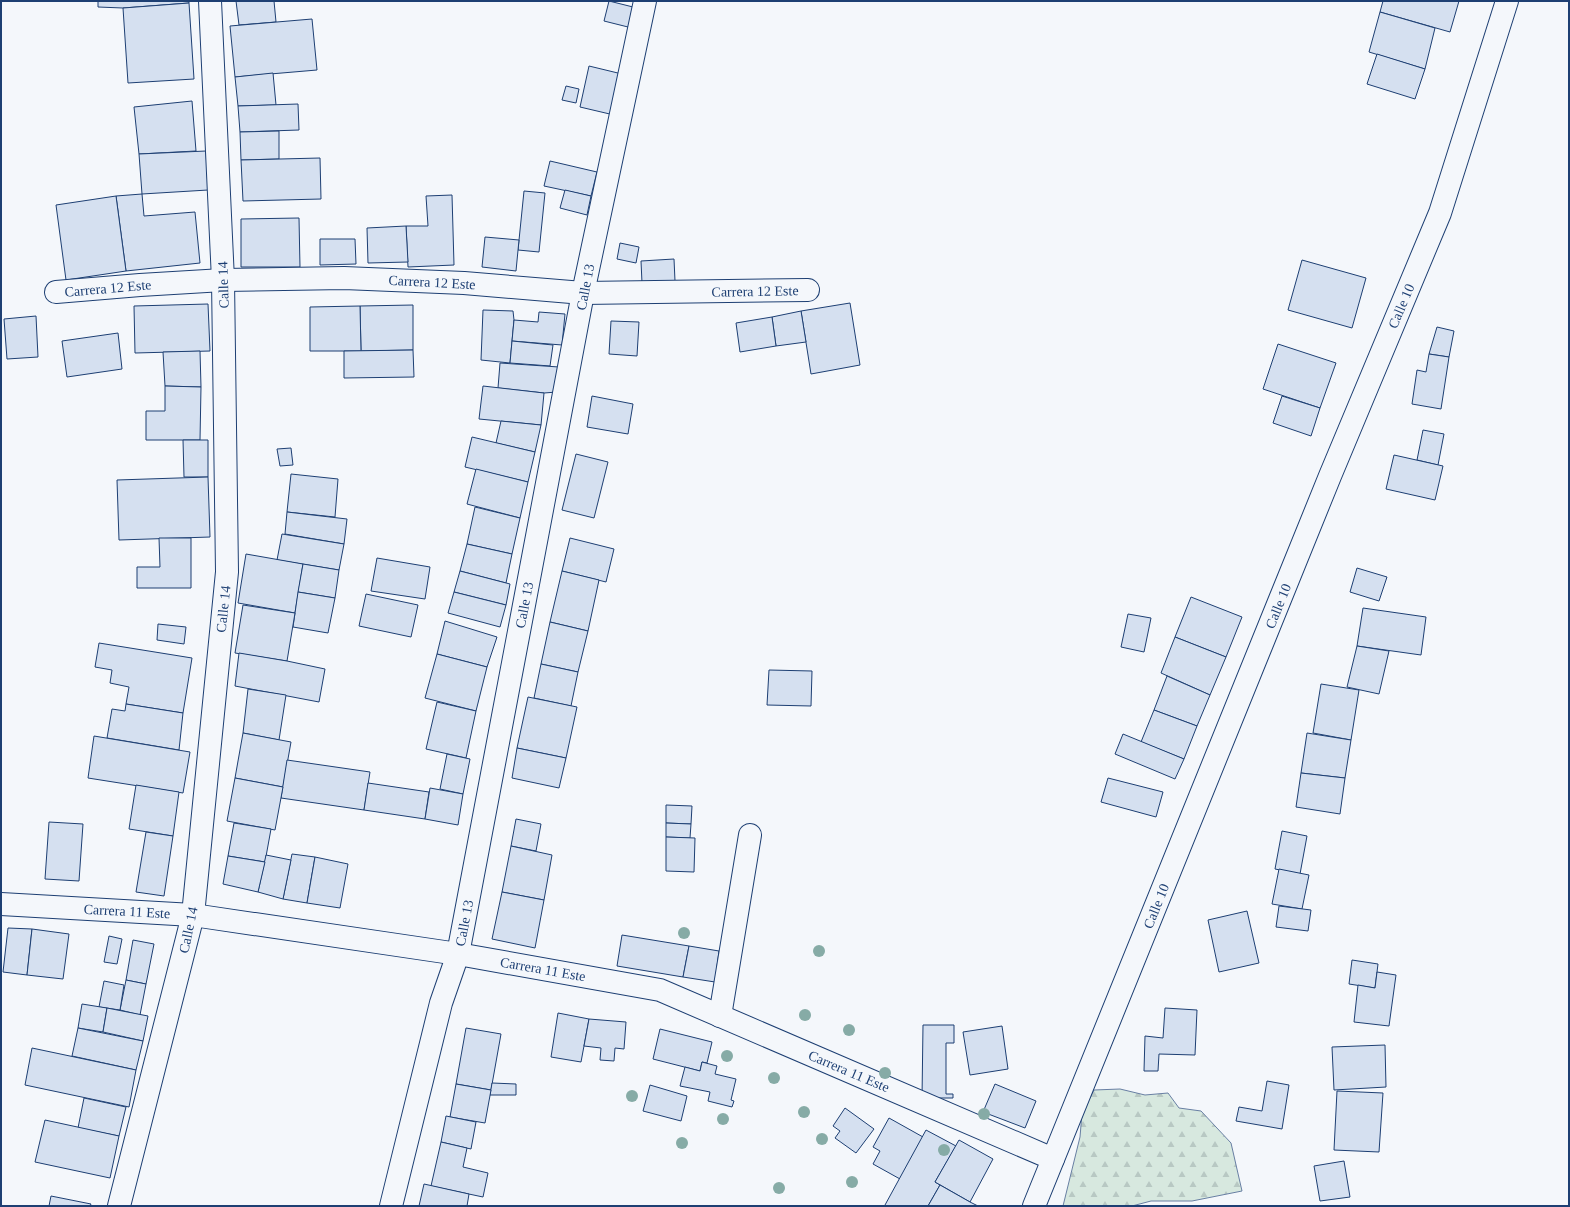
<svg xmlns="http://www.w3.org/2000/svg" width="1570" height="1207" font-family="Georgia,serif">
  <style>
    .forest { fill: url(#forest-firs); stroke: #687fa3 }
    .building { fill: #d5e0f0; stroke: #1d3f73 }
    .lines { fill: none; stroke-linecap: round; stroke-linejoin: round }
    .street-casing { stroke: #1d3f73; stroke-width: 24 }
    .primary-casing { stroke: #1d3f73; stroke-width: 24 }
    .street { stroke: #f4f7fb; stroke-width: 22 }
    .primary { stroke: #f4f7fb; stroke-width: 22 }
    .tree { fill: #86aba6 }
    .labels { text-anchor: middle; stroke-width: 3; stroke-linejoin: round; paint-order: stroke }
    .street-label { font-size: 14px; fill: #1d3f73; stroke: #f4f7fb }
  </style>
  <defs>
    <pattern id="forest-firs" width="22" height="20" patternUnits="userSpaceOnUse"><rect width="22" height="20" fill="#d7e8df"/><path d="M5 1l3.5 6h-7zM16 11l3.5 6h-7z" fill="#b8c8c3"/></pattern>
  </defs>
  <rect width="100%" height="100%" fill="#f4f7fb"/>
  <polygon class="forest" points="1120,1089 1145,1095 1168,1093 1179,1108 1201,1111 1231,1143 1242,1191 1192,1201 1151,1201 1132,1206 1063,1206 1080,1137 1082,1113 1094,1090"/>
  <g class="building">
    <polygon points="98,1 189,1 189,3 123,8 98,7"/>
    <polygon points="236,1 274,1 276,22 239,25"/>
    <polygon points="609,1 637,8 632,28 604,21"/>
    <polygon points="1383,1 1459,1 1450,32 1380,12"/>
    <polygon points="189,3 194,79 128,83 123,8"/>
    <polygon points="1380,12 1435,28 1425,69 1369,52"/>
    <polygon points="312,19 317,70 235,77 230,26"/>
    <polygon points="1377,54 1425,69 1415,99 1367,84"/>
    <polygon points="589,66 622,74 614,115 580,107"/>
    <polygon points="273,73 276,105 238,106 235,77"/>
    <polygon points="566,86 579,89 576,103 562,100"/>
    <polygon points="192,101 196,151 139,154 134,107"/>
    <polygon points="298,104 299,130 240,132 238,106"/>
    <polygon points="279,131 279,159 241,160 240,132"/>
    <polygon points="206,151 208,190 142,194 139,154"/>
    <polygon points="320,158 321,199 243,201 241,160"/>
    <polygon points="550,161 597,172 591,196 544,186"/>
    <polygon points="565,190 591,196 587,215 560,208"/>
    <polygon points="524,191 545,193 539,252 518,250"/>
    <polygon points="142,194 144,216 195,212 200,263 126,271 116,196"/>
    <polygon points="452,195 454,265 408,267 406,226 428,226 426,196"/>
    <polygon points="116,196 126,271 66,280 56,205"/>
    <polygon points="299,218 300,267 241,267 241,219"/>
    <polygon points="406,226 408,262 368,263 367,228"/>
    <polygon points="485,237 519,240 516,271 482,267"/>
    <polygon points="320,239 355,239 356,264 320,265"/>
    <polygon points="620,243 639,247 636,263 617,259"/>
    <polygon points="674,259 675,281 642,283 641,261"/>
    <polygon points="1302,260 1366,278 1352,328 1288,310"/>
    <polygon points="850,303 860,365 811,374 801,311"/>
    <polygon points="208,304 210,351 135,353 134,306"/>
    <polygon points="413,305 413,350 361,351 360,306"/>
    <polygon points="360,306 361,351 310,351 310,307"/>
    <polygon points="483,310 513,311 514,320 510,363 481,360"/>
    <polygon points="801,311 806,342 776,346 772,317"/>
    <polygon points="539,312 565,314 562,345 512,341 514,320 538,322"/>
    <polygon points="36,316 38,357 7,359 4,319"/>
    <polygon points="772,317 776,346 740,352 736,323"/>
    <polygon points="611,321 639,322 637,356 609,354"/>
    <polygon points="1437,327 1454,331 1449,357 1429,354"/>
    <polygon points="118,333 122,369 67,377 62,341"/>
    <polygon points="512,341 553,345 550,366 510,363"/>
    <polygon points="1278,344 1336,363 1320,408 1263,389"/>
    <polygon points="413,350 414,377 344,378 344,351"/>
    <polygon points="200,351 201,387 165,386 163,352"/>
    <polygon points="1429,354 1449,357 1441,409 1412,404 1417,370 1426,372"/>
    <polygon points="500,363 559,367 557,392 544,393 498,388"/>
    <polygon points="165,386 201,387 200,440 146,440 146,411 165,411"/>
    <polygon points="483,386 544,393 541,425 479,419"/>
    <polygon points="592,396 633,404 628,434 587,427"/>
    <polygon points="1282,396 1320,408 1311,436 1273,423"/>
    <polygon points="501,421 541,425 535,452 496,443"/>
    <polygon points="1423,430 1444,434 1438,465 1417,460"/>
    <polygon points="472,437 535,452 528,482 465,467"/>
    <polygon points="183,440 208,440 208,477 184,477"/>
    <polygon points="291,448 293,465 280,466 277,449"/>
    <polygon points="576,454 608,462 594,518 562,510"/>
    <polygon points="1394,455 1443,466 1435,500 1386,489"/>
    <polygon points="476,469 528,482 520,518 467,504"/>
    <polygon points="291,474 338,479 335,517 287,512"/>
    <polygon points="208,477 210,537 119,540 117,480"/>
    <polygon points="475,507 520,518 512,554 467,544"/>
    <polygon points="287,512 347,519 344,544 285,534"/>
    <polygon points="282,534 344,544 339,570 277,560"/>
    <polygon points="159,538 191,538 191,588 137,588 137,567 160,567"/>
    <polygon points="570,538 614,549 606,582 562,571"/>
    <polygon points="467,544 512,554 506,583 460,571"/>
    <polygon points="246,554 303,564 295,613 238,603"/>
    <polygon points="377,558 430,567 425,599 371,591"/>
    <polygon points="303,564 339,570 335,598 298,592"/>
    <polygon points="1357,568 1387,577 1379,601 1350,592"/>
    <polygon points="460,571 510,584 506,605 454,592"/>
    <polygon points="562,571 599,580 588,631 550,622"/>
    <polygon points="298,592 335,598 328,633 293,627"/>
    <polygon points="454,592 506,605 500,627 448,613"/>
    <polygon points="366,594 418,605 411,637 359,626"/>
    <polygon points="1191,597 1242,617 1226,657 1175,637"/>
    <polygon points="243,605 295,613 287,661 235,653"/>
    <polygon points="1363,608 1426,617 1421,655 1357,646"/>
    <polygon points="1128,614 1151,618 1144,652 1121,647"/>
    <polygon points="445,621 497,637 487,667 437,654"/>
    <polygon points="550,622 588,631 578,672 541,664"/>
    <polygon points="158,624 186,627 184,644 157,640"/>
    <polygon points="1175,637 1226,657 1210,695 1161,673"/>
    <polygon points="99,643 192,658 183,713 126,704 129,687 110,683 112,670 95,667"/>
    <polygon points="1357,646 1389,651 1379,694 1347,687"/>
    <polygon points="239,653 287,661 325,669 319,702 235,686"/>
    <polygon points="437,654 487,667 476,711 425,698"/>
    <polygon points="541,664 578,672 571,706 534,698"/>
    <polygon points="769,670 812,671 811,706 767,705"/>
    <polygon points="1167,676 1210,695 1197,726 1154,710"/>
    <polygon points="1321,684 1359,690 1351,740 1313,733"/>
    <polygon points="248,689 286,695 279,740 243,733"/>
    <polygon points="528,697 577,707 566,758 517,748"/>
    <polygon points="437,702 476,711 466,758 426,749"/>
    <polygon points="126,704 183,713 179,750 107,738 112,709 125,711"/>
    <polygon points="1154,710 1197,726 1184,759 1141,742"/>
    <polygon points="243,733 291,742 283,787 235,778"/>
    <polygon points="1307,733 1351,740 1345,778 1301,773"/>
    <polygon points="1123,734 1184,759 1175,779 1115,754"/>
    <polygon points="94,736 190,752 183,793 88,778"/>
    <polygon points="517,748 566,758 559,788 512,778"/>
    <polygon points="447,754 470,759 463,794 440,789"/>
    <polygon points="287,760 370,772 364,810 281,798"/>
    <polygon points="1301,773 1345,778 1340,814 1296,807"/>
    <polygon points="235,778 283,787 275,830 227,821"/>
    <polygon points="1108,778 1163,792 1156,817 1101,802"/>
    <polygon points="368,783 429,792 425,819 364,810"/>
    <polygon points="136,785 179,792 173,836 129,829"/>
    <polygon points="430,788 463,794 458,825 425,819"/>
    <polygon points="666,805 692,806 691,824 666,823"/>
    <polygon points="516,819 541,824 536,851 511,846"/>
    <polygon points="49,822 83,824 79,881 45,879"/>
    <polygon points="234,823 271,829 265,862 228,856"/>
    <polygon points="666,823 691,824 690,838 666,837"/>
    <polygon points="1282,831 1307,836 1300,874 1275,869"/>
    <polygon points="146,832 173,836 164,896 136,892"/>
    <polygon points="666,837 695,838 694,872 666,871"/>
    <polygon points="511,846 552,855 544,900 502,892"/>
    <polygon points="292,854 315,857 307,903 283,899"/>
    <polygon points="266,855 291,860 283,899 258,892"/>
    <polygon points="228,856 265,862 258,892 223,884"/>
    <polygon points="315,857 348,864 340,908 307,903"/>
    <polygon points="1279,869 1309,875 1302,909 1272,904"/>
    <polygon points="502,892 544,900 535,948 492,939"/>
    <polygon points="1279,906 1311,910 1308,931 1276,927"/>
    <polygon points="1247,911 1259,963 1219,972 1208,920"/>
    <polygon points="8,928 32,929 27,975 3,972"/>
    <polygon points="32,929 69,934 63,979 27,975"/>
    <polygon points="622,935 689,946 683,977 617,966"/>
    <polygon points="109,936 122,939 117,964 104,962"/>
    <polygon points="133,940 154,944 146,984 126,980"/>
    <polygon points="689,946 719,951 715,982 683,977"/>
    <polygon points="1352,960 1378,964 1375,988 1349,984"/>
    <polygon points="1377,972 1396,975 1389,1026 1354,1022 1358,985 1375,988"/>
    <polygon points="126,980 146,984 140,1015 120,1010"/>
    <polygon points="104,981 124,985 120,1010 99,1007"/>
    <polygon points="82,1004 107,1008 103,1032 78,1028"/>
    <polygon points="107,1008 148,1016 143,1041 103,1032"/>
    <polygon points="1165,1008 1197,1010 1195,1055 1159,1054 1158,1071 1144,1071 1145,1036 1163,1038"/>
    <polygon points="558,1013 589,1019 581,1062 551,1057"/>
    <polygon points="589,1019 626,1022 624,1049 615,1048 614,1061 600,1060 601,1048 584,1046"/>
    <polygon points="923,1025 954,1025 954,1043 946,1043 946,1094 953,1094 953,1098 922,1098"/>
    <polygon points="1002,1026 1008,1069 970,1075 963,1032"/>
    <polygon points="78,1028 143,1041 136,1070 72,1056"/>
    <polygon points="466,1028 501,1034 491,1090 456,1084"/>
    <polygon points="660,1029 712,1042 707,1063 702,1062 700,1071 653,1059"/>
    <polygon points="1385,1045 1386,1087 1334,1090 1332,1047"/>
    <polygon points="32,1048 136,1070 129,1107 25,1085"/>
    <polygon points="702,1062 717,1066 715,1074 736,1079 731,1100 734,1101 732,1107 708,1101 710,1092 680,1086 685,1067 700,1071"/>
    <polygon points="1267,1081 1289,1085 1282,1129 1236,1121 1239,1107 1262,1111"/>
    <polygon points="492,1083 516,1084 516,1095 490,1095"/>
    <polygon points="456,1084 491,1090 485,1123 450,1117"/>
    <polygon points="995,1084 1036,1101 1025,1128 983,1112"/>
    <polygon points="650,1085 687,1096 681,1121 643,1111"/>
    <polygon points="1337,1091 1383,1093 1379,1152 1334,1150"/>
    <polygon points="84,1098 126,1107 119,1136 78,1128"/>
    <polygon points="845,1108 874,1129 856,1153 835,1138 840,1131 833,1126"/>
    <polygon points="446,1116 476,1122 471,1149 441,1142"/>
    <polygon points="889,1118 923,1137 900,1179 873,1164 880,1151 873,1147"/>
    <polygon points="45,1120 119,1136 110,1178 35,1162"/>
    <polygon points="926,1130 956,1146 935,1182 940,1185 928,1206 886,1206 885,1205"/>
    <polygon points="959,1140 993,1159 970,1202 935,1182"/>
    <polygon points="441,1142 467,1148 463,1167 488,1173 483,1197 431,1186"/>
    <polygon points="1344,1161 1350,1197 1320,1201 1314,1166"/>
    <polygon points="424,1184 469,1194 467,1206 419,1206"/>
    <polygon points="940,1185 970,1202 978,1206 928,1206"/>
    <polygon points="51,1196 91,1204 90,1206 49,1206"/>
  </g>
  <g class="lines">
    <g class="street-casing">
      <g id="street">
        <polyline points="56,292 140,285 223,280 344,278 464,283 583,293 808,290"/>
        <polyline points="1,904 193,915 458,954 660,990 1053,1159"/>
        <polyline points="720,1016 750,835"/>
        <polyline points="119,1206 193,915 227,572 223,280 210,1"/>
        <polyline points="391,1206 441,1003 458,954 583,293 645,1"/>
      </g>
    </g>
    <g class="primary-casing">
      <polyline id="primary" points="1034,1206 1330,476 1440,213 1507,1"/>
    </g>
    <use href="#street" class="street"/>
    <use href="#primary" class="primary"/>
  </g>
  <g class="tree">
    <circle cx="684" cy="933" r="6"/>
    <circle cx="819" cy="951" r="6"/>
    <circle cx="805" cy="1015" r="6"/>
    <circle cx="849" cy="1030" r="6"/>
    <circle cx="727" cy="1056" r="6"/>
    <circle cx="885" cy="1073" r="6"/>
    <circle cx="774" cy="1078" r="6"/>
    <circle cx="632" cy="1096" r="6"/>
    <circle cx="804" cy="1112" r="6"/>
    <circle cx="984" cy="1114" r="6"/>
    <circle cx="723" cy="1119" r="6"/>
    <circle cx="822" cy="1139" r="6"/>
    <circle cx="682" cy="1143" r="6"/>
    <circle cx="944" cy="1150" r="6"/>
    <circle cx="852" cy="1182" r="6"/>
    <circle cx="779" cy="1188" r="6"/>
  </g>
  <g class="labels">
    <g class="street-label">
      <text transform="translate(432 282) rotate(3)" y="5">Carrera 12 Este</text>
      <text transform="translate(223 285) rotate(-92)" y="5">Calle 14</text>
      <text transform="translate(585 287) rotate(-79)" y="5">Calle 13</text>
      <text transform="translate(108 288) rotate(-5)" y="5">Carrera 12 Este</text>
      <text transform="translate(755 291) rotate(-1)" y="5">Carrera 12 Este</text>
      <text transform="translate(1401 306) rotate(-67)" y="5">Calle 10</text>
      <text transform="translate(524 605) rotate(-79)" y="5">Calle 13</text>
      <text transform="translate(1278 606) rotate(-68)" y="5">Calle 10</text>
      <text transform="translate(223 609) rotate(-84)" y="5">Calle 14</text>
      <text transform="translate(1156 906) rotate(-68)" y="5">Calle 10</text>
      <text transform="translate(127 911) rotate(3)" y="5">Carrera 11 Este</text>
      <text transform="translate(464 923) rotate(-79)" y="5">Calle 13</text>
      <text transform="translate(188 930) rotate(-78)" y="5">Calle 14</text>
      <text transform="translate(543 969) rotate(10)" y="5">Carrera 11 Este</text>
      <text transform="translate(849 1071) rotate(23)" y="5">Carrera 11 Este</text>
    </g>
  </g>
  <rect width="1570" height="1207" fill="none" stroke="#1d3f73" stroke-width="4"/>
</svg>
